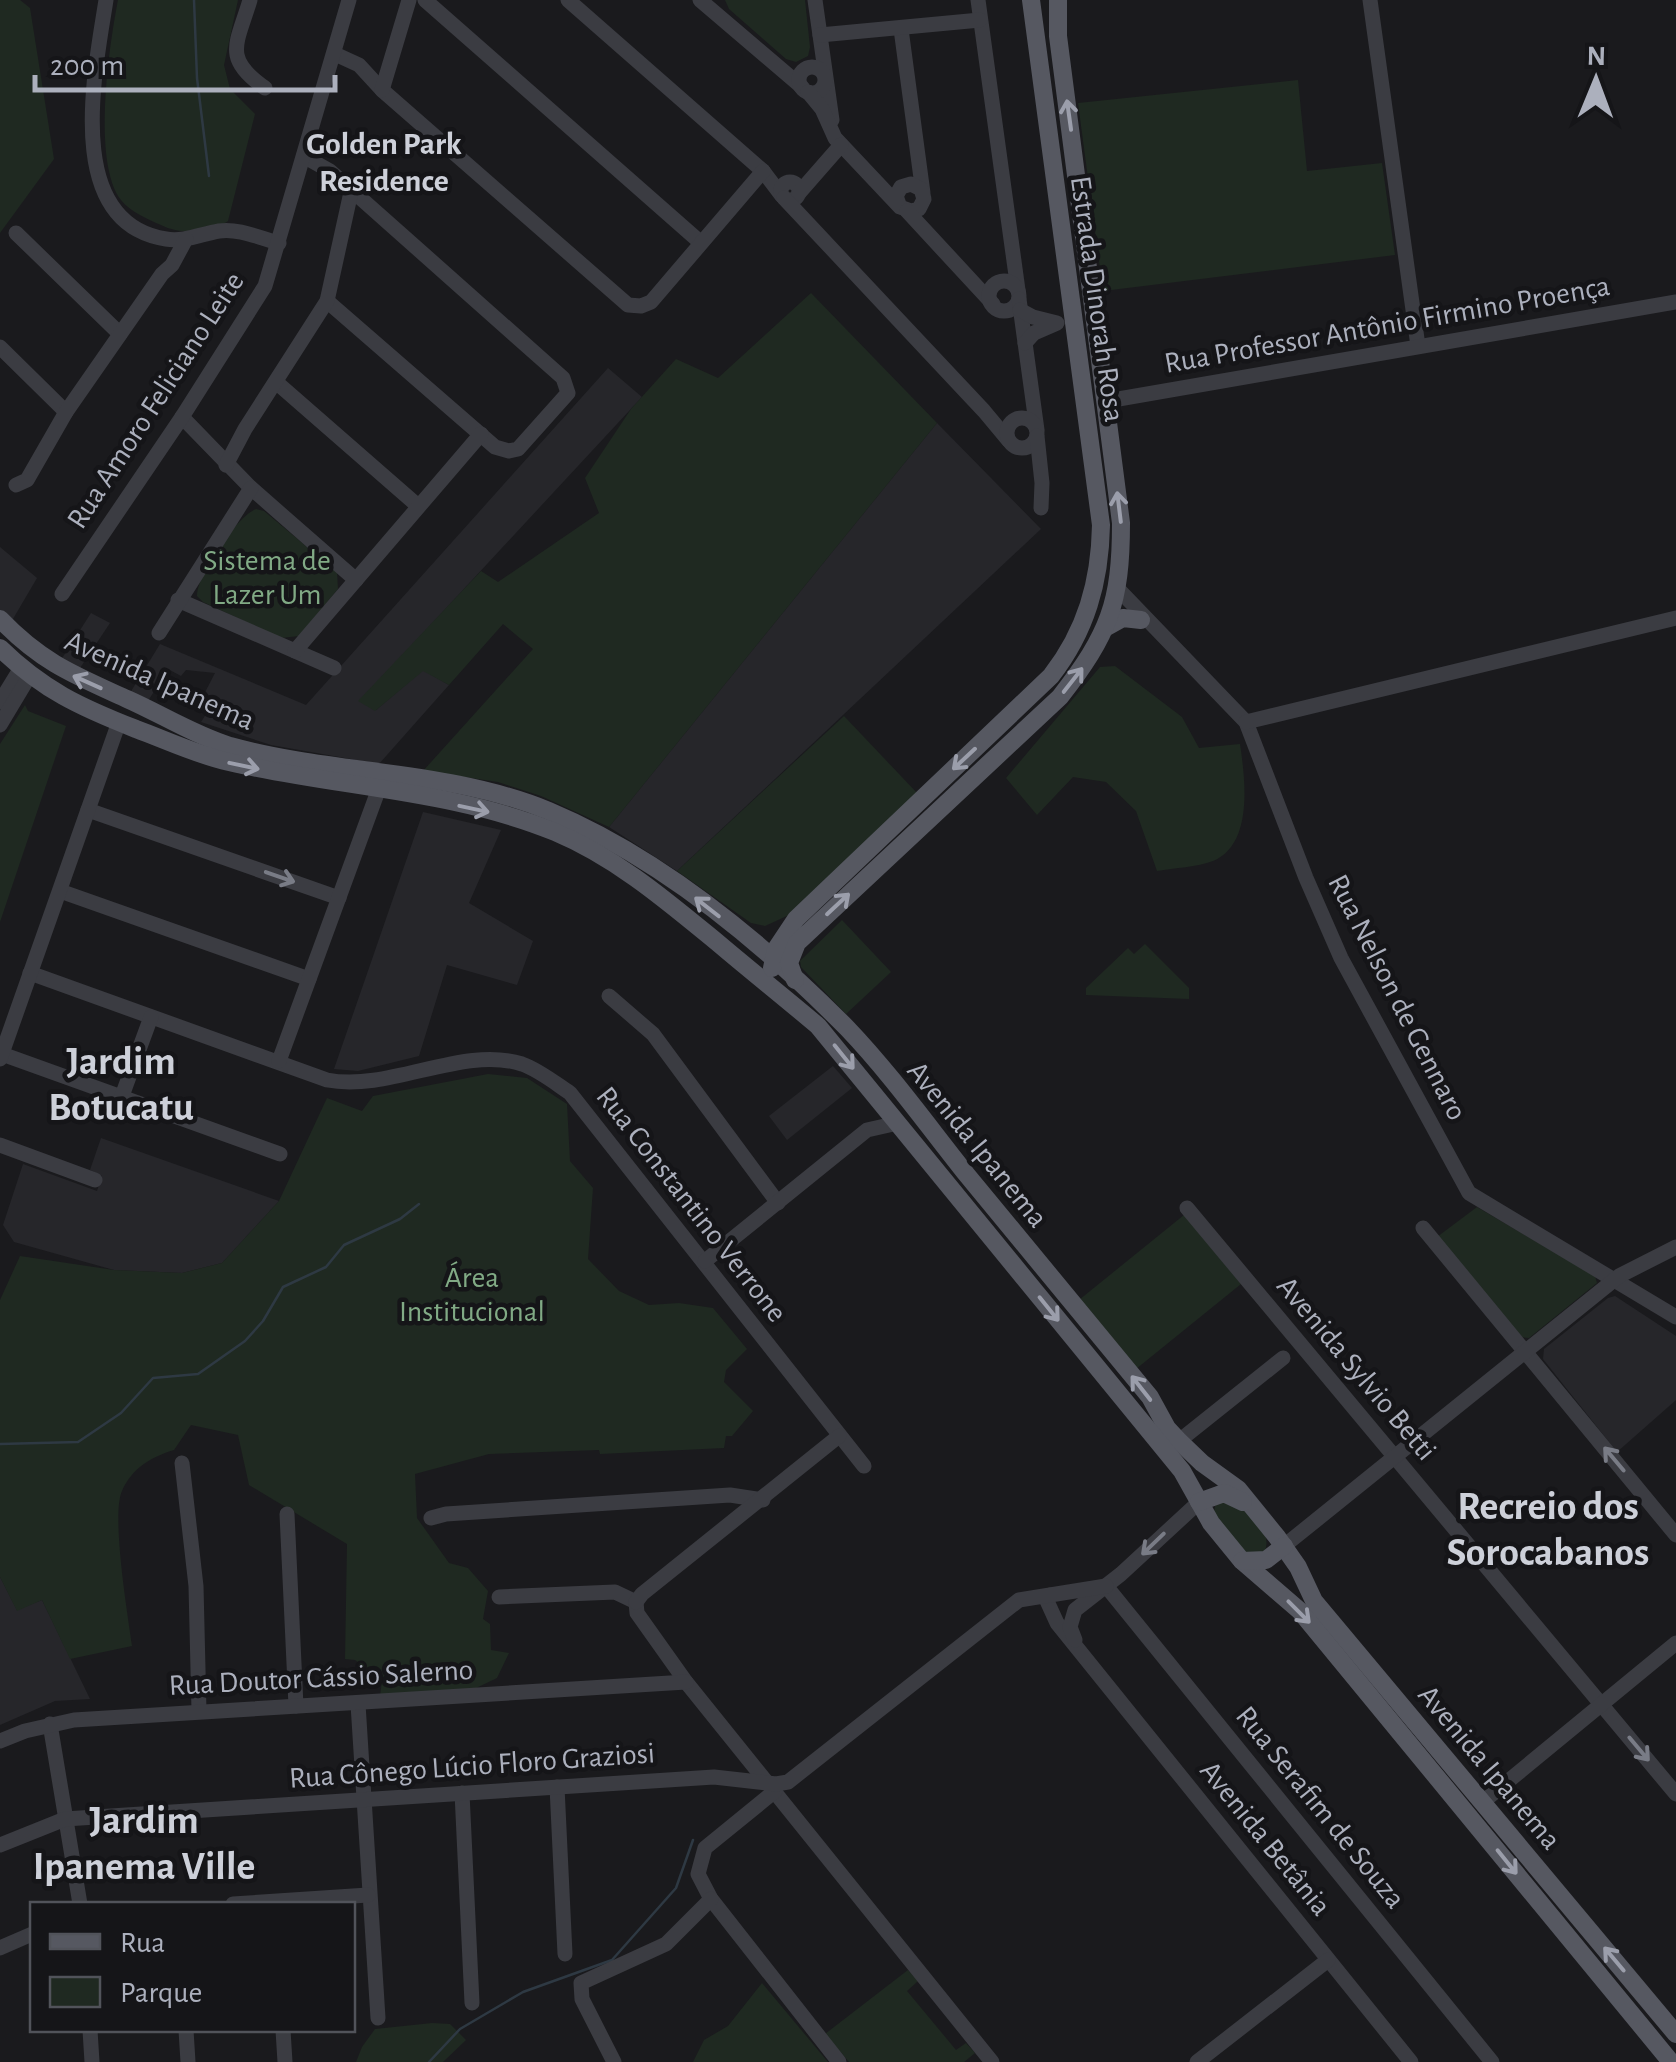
<svg xmlns="http://www.w3.org/2000/svg" width="1676" height="2062" font-family="'Alegreya Sans',sans-serif">
  <style>
    .built { fill: #26262a }
    .green { fill: #1f2921 }
    .lines { fill: none; stroke-linecap: round; stroke-linejoin: round }
    .stream { stroke: #2e3943; stroke-width: 2.5 }
    .minor { stroke: #3b3c42; stroke-width: 15 }
    .major { stroke: #565861; stroke-width: 18 }
    .oneway { stroke: #9b9eab }
    .oneway2 { stroke: #797c86 }
    .labels { text-anchor: middle; stroke-width: 9; stroke-linejoin: round; paint-order: stroke }
    .street-label { font-size: 30px; fill: #acb0bd; stroke: #151518 }
    .park-label { font-size: 30px; fill: #81aa85; stroke: #151518 }
    .neighbourhood-label { font-size: 32px; font-weight: bold; fill: #cdd0d9; stroke: #151518 }
    .district-label { font-size: 40px; font-weight: bold; fill: #cdd0d9; stroke: #151518 }
  </style>
  <rect width="100%" height="100%" fill="#1a1a1d"/>
  <g class="built">
    <polygon points="608,368 642,397 360,701 376,710 423,670 449,685 379,764 271,745 201,722 210,708 200,702 215,673 186,670 181,676 168,669 148,701 130,693 160,644 306,705"/>
    <polygon points="937,423 1041,529 677,871 609,827"/>
    <polygon points="0,547 37,578 10,624 0,614"/>
    <polygon points="91,613 110,623 78,671 59,663"/>
    <polygon points="423,812 501,830 469,903 533,941 517,985 447,965 419,1056 358,1071 334,1069"/>
    <polygon points="833,1066 852,1088 787,1140 769,1116"/>
    <polygon points="101,1138 279,1201 222,1263 182,1273 114,1270 14,1242 3,1225 23,1164 97,1191 102,1176 90,1170"/>
    <polygon points="1615,1296 1676,1336 1676,1400 1617,1452 1543,1359 1544,1349 1608,1298"/>
    <polygon points="0,1577 17,1610 42,1600 90,1699 55,1701 0,1725"/>
  </g>
  <g class="green">
    <polygon points="0,0 20,0 30,8 54,159 0,233"/>
    <path d="M118,0h120l-14,65 6,24 25,25 -27,107c-18,13 -48,14 -67,4 -12,-5 -32,-14 -40,-25 -29,-38 -12,-154 -3,-200z"/>
    <polygon points="725,0 805,0 810,47 808,56 796,62 786,59 729,9"/>
    <polygon points="1298,80 1307,171 1382,163 1395,255 1103,291 1078,103"/>
    <polygon points="811,293 937,423 609,827 541,796 498,782 423,771 533,649 503,624 449,685 423,671 375,711 358,701 481,571 498,582 599,513 585,478 631,409 676,359 718,378"/>
    <path d="M256,509l8,2 73,61 1,17 -39,47 -18,2 -78,-36 -6,-6c-1,-20 40,-80 59,-87z"/>
    <path d="M1115,666l67,51 17,31 41,-4c5,34 14,100 -27,117 -16,6 -38,7 -56,10l-21,-60 -30,-29 -33,-5 -36,38 -31,-37 94,-111z"/>
    <polygon points="25,705 28,711 66,726 0,922 0,744"/>
    <polygon points="844,716 918,794 789,915 765,926 751,923 677,871"/>
    <polygon points="842,920 891,972 846,1014 801,967 800,961"/>
    <polygon points="1145,944 1189,988 1189,999 1086,995 1086,988 1128,948 1134,954"/>
    <path d="M488,1074l39,4 40,26 3,57 23,27 -5,71 31,32 30,14 30,-2 34,5 34,41 -21,21 -2,12 29,29 -21,25h-6l-2,12 -124,6 -1,-4 -110,4 -74,20 2,44 32,45 19,5 20,23 -5,28 7,5 1,26 18,3 -12,25 -25,12 -92,6 2,-15 -27,-21 -10,-1 2,-115 -98,-59 -11,-50 -47,-10 -17,25c-23,7 -42,18 -52,41 -11,24 6,125 10,155l-62,13 -28,-59 -25,11 -17,-34v-277l20,-44 94,14 68,3 40,-10 57,-62 48,-103 35,13 11,-15z"/>
    <polygon points="1477,1207 1595,1276 1597,1283 1529,1338 1521,1337 1437,1237"/>
    <polygon points="1184,1215 1241,1284 1136,1369 1079,1300"/>
    <path d="M1222,1500c6,1 12,1 17,4 17,9 34,31 25,49l-20,1 -30,-41 1,-7z"/>
    <polygon points="908,1970 918,1981 907,1991 956,2050 966,2043 975,2053 964,2062 849,2062 825,2034"/>
    <polygon points="762,1983 828,2062 693,2062 704,2040 728,2026"/>
    <polygon points="432,2023 450,2024 466,2040 443,2062 356,2062 362,2047 375,2029"/>
  </g>
  <g class="lines">
    <g class="stream">
      <polyline points="194,0 197,78 209,176"/>
      <polyline points="0,1444 78,1442 121,1413 153,1378 198,1374 245,1341 263,1321 283,1287 326,1267 344,1245 400,1219 419,1204"/>
      <polyline points="429,2062 460,2029 523,1992 612,1960 676,1888 693,1840"/>
    </g>
    <g class="minor">
      <path d="M106,0c-11,71 -44,223 60,239 18,3 35,-5 53,-8 19,-3 41,7 60,12"/>
      <path d="M250,0c-13,44 -28,58 15,88"/>
      <polyline points="425,0 700,242"/>
      <polyline points="568,0 763,171 782,196"/>
      <polyline points="700,0 802,87"/>
      <polyline points="815,0 832,120"/>
      <polyline points="978,0 1018,290"/>
      <polyline points="1370,0 1418,346"/>
      <polyline points="901,29 923,193"/>
      <polyline points="820,35 980,20"/>
      <polyline points="335,54 359,65 382,90 628,305 641,306 651,302 763,171"/>
      <circle cx="812" cy="80" r="13"/>
      <polyline points="382,90 409,0"/>
      <polyline points="808,92 822,109 835,138 900,207 911,211 919,209 924,199 921,189 911,184 901,187 896,196 900,207"/>
      <polyline points="305,157 330,171 563,378 568,393 518,449 509,451 495,447 327,301"/>
      <circle cx="790" cy="191" r="9"/>
      <polyline points="799,193 841,145"/>
      <polyline points="784,198 984,411 1009,441"/>
      <polyline points="907,211 993,304"/>
      <polyline points="16,233 120,334"/>
      <circle cx="1004" cy="296" r="15"/>
      <polyline points="1019,299 1037,430"/>
      <polyline points="1020,310 1033,317 1057,323 1034,333 1025,343"/>
      <polyline points="0,347 66,412"/>
      <polyline points="276,382 418,506"/>
      <polyline points="1107,401 1676,302"/>
      <polyline points="182,417 251,488 356,580"/>
      <circle cx="1022" cy="433" r="15"/>
      <polyline points="1037,436 1042,483 1041,508"/>
      <polyline points="226,465 245,429 327,301 351,192"/>
      <polyline points="16,485 27,480 66,412 162,274 172,265 186,239"/>
      <polyline points="1119,590 1246,722 1306,878 1341,958 1469,1193 1676,1317"/>
      <polyline points="62,594 182,417 265,286 349,0"/>
      <polyline points="178,600 334,668"/>
      <polyline points="159,633 251,488"/>
      <polyline points="295,651 481,434"/>
      <polyline points="0,702 21,668"/>
      <polyline points="1246,722 1676,618"/>
      <polyline points="0,725 30,675"/>
      <polyline points="88,810 339,898"/>
      <polyline points="60,891 309,979"/>
      <path d="M30,973l297,107c64,12 135,-35 195,-16 17,6 33,19 48,29l294,373"/>
      <polyline points="609,996 653,1034 778,1203"/>
      <polyline points="2,1054 280,1154"/>
      <polyline points="0,1059 119,722"/>
      <polyline points="279,1061 378,791"/>
      <polyline points="122,1096 151,1017"/>
      <polyline points="0,1145 95,1180"/>
      <polyline points="1187,1208 1676,1794"/>
      <polyline points="1423,1228 1676,1535"/>
      <polyline points="705,1261 867,1130 898,1123"/>
      <polyline points="1179,1441 1283,1358"/>
      <polyline points="182,1463 196,1586 199,1711"/>
      <polyline points="287,1514 296,1706"/>
      <polyline points="431,1518 446,1514 730,1495 763,1500"/>
      <polyline points="1284,1546 1619,1276 1676,1247"/>
      <polyline points="1106,1586 1492,2062"/>
      <polyline points="1050,1595 1047,1601 1057,1623 1411,2062"/>
      <polyline points="499,1597 615,1592 636,1602"/>
      <polyline points="636,1602 637,1613 686,1682 992,2062"/>
      <polyline points="636,1602 642,1594 839,1436"/>
      <polyline points="1075,1640 1070,1627 1075,1610 1121,1574 1199,1502"/>
      <polyline points="358,1704 378,2018"/>
      <polyline points="50,1724 80,1904"/>
      <polyline points="0,1741 25,1731 74,1720 686,1682"/>
      <polyline points="557,1787 565,1954"/>
      <polyline points="775,1791 705,1848 698,1874 711,1899 839,2062"/>
      <polyline points="462,1793 472,2003"/>
      <polyline points="1484,1801 1676,1643"/>
      <polyline points="0,1845 65,1819 714,1777 776,1784 788,1782 1019,1600 1106,1586"/>
      <polyline points="233,1904 368,1895"/>
      <polyline points="0,1948 32,1934"/>
      <polyline points="90,2030 92,2062"/>
      <polyline points="186,2030 188,2062"/>
      <polyline points="283,2030 285,2062"/>
      <polyline points="614,2062 582,1999 581,1983 666,1944 711,1899"/>
      <polyline points="1197,2062 1328,1960"/>
    </g>
    <g class="major">
      <path d="M0,619c41,43 74,56 127,80 34,15 67,36 103,47 105,29 217,23 319,65 112,47 213,131 298,217 43,45 81,98 120,147 61,74 122,148 183,222l17,31 12,13 23,22 36,26 39,48 21,30 16,34 362,433"/>
      <polyline points="1105,628 1123,618 1141,620"/>
      <path d="M0,648c43,42 80,59 136,81 30,11 61,26 93,33 107,25 224,28 326,70 62,26 113,70 163,111 33,28 67,55 100,83l364,445 29,52 31,38 58,50 371,451"/>
      <path d="M772,968l4,-19 20,-30 255,-243c35,-45 49,-94 50,-151l-70,-525"/>
      <path d="M795,980l-6,-17 8,-20 263,-246c49,-63 61,-94 61,-174l-63,-487v-36"/>
      <polyline points="1199,1502 1224,1493 1243,1502"/>
      <polyline points="1242,1561 1266,1560 1284,1546"/>
    </g>
  </g>
  <defs><path id="oneway-shaft" d="M-6 0H5M1.5-3L5.5 0L1.5 3" fill="none" stroke-width="1.6" stroke-linecap="round" stroke-linejoin="round" transform="scale(2.5)"/></defs>
  <g class="oneway">
    <use href="#oneway-shaft" transform="translate(1069 115) rotate(-98)"/>
    <use href="#oneway-shaft" transform="translate(1119 507) rotate(-97)"/>
    <use href="#oneway-shaft" transform="translate(1073 680) rotate(-52)"/>
    <use href="#oneway-shaft" transform="translate(87 682) rotate(-156)"/>
    <use href="#oneway-shaft" transform="translate(964 759) rotate(137)"/>
    <use href="#oneway-shaft" transform="translate(244 766) rotate(12)"/>
    <use href="#oneway-shaft" transform="translate(474 809) rotate(12)"/>
    <use href="#oneway-shaft" transform="translate(838 904) rotate(-43)"/>
    <use href="#oneway-shaft" transform="translate(707 907) rotate(-142)"/>
    <use href="#oneway-shaft" transform="translate(844 1057) rotate(51)"/>
    <use href="#oneway-shaft" transform="translate(1049 1309) rotate(51)"/>
    <use href="#oneway-shaft" transform="translate(1141 1388) rotate(-128)"/>
    <use href="#oneway-shaft" transform="translate(1299 1612) rotate(45)"/>
    <use href="#oneway-shaft" transform="translate(1507 1862) rotate(51)"/>
    <use href="#oneway-shaft" transform="translate(1614 1959) rotate(-130)"/>
  </g>
  <g class="oneway2">
    <use href="#oneway-shaft" transform="translate(280 877) rotate(19)"/>
    <use href="#oneway-shaft" transform="translate(1614 1459) rotate(-130)"/>
    <use href="#oneway-shaft" transform="translate(1153 1544) rotate(136)"/>
    <use href="#oneway-shaft" transform="translate(1639 1749) rotate(50)"/>
  </g>
  <g class="labels">
    <g class="street-label">
      <text transform="translate(1098 299) rotate(82)" y="10">Estrada Dinorah Rosa</text>
      <text transform="translate(1387 324) rotate(-10)" y="10">Rua Professor Antônio Firmino Proença</text>
      <text transform="translate(155 400) rotate(-57)" y="10">Rua Amoro Feliciano Leite</text>
      <text transform="translate(160 680) rotate(24)" y="10">Avenida Ipanema</text>
      <text transform="translate(1398 997) rotate(63)" y="10">Rua Nelson de Gennaro</text>
      <text transform="translate(978 1144) rotate(51)" y="10">Avenida Ipanema</text>
      <text transform="translate(692 1204) rotate(52)" y="10">Rua Constantino Verrone</text>
      <text transform="translate(1357 1368) rotate(50)" y="10">Avenida Sylvio Betti</text>
      <text transform="translate(321 1677) rotate(-3)" y="10">Rua Doutor Cássio Salerno</text>
      <text transform="translate(472 1765) rotate(-4)" y="10">Rua Cônego Lúcio Floro Graziosi</text>
      <text transform="translate(1490 1767) rotate(50)" y="10">Avenida Ipanema</text>
      <text transform="translate(1321 1807) rotate(51)" y="10">Rua Serafim de Souza</text>
      <text transform="translate(1266 1838) rotate(51)" y="10">Avenida Betânia</text>
    </g>
    <g class="park-label">
      <text x="267" y="570">Sistema de<tspan x="267" dy="34">Lazer Um</tspan></text>
      <text x="472" y="1287">Área<tspan x="472" dy="34">Institucional</tspan></text>
    </g>
    <g class="neighbourhood-label">
      <text x="384" y="154">Golden Park<tspan x="384" dy="37">Residence</tspan></text>
    </g>
    <g class="district-label">
      <text x="121" y="1074">Jardim<tspan x="121" dy="46">Botucatu</tspan></text>
      <text x="1548" y="1519">Recreio dos<tspan x="1548" dy="46">Sorocabanos</tspan></text>
      <text x="144" y="1833">Jardim<tspan x="144" dy="46">Ipanema Ville</tspan></text>
    </g>
  </g>
  <rect x="30" y="1902" width="325" height="130" fill="#151518" stroke="#51535a" stroke-width="2.5"/>
  <rect x="50" y="1934" width="50" height="15" fill="#565861" stroke="#51535a" stroke-width="2.5"/>
  <text x="120" y="1952" font-size="30" fill="#acb0bd">Rua</text>
  <rect x="50" y="1977" width="50" height="30" fill="#1f2921" stroke="#51535a" stroke-width="2.5"/>
  <text x="120" y="2002" font-size="30" fill="#acb0bd">Parque</text>
  <g transform="translate(1596 80) rotate(1)" stroke="#151518" stroke-width="8" paint-order="stroke">
  <path d="M0-8L18 38L0 25L-18 38Z" fill="#acb0bd"/>
  <text y="-15" font-size="28" font-weight="bold" text-anchor="middle" fill="#acb0bd">N</text>
  </g>
  <path d="M35 75v15h300v-15" fill="none" stroke="#acb0bd" stroke-width="5"/>
  <text x="50" y="75" font-size="30" fill="#acb0bd" stroke="#151518" stroke-width="8" paint-order="stroke">200 m</text>
</svg>
